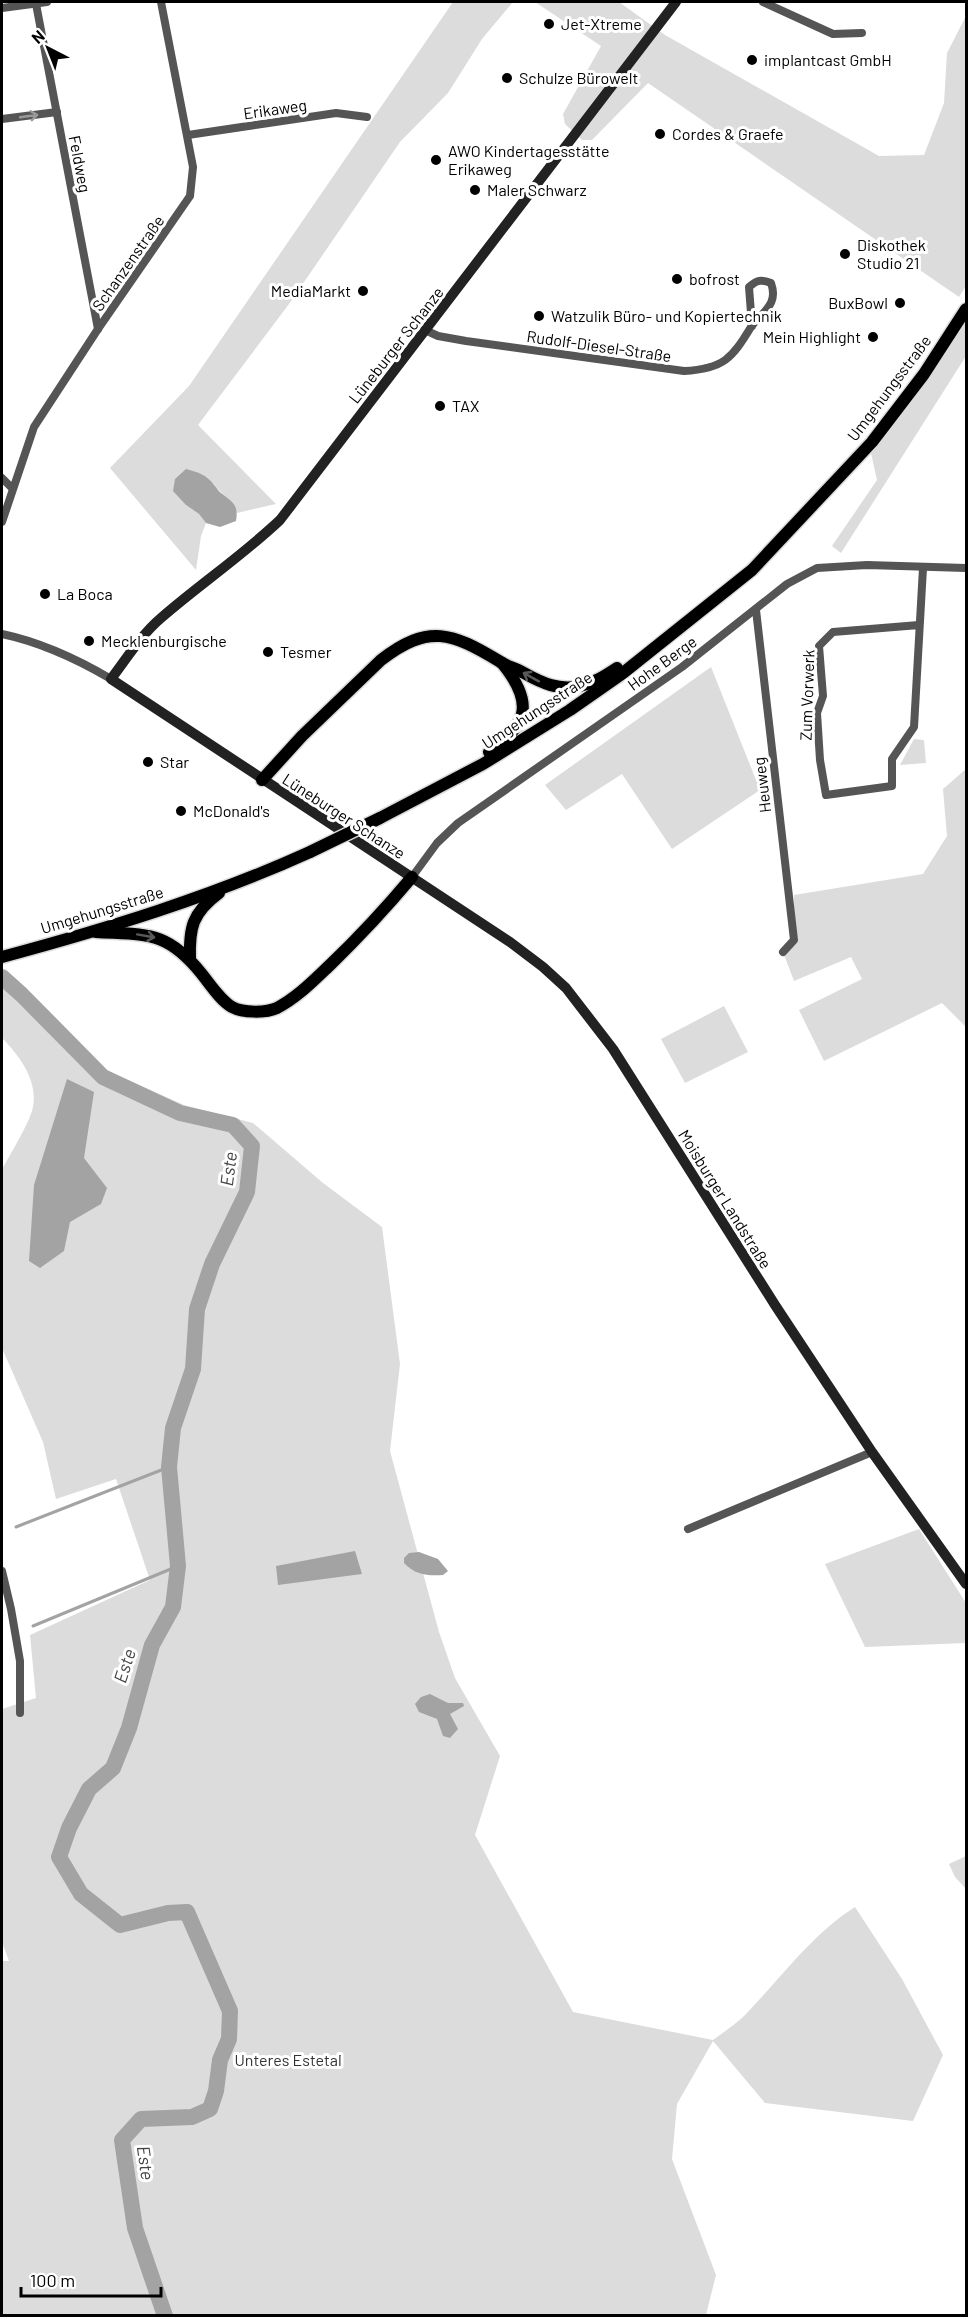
<svg xmlns="http://www.w3.org/2000/svg" width="968" height="2317" font-family="Barlow,sans-serif">
  <style>
    .green { fill: #dcdcdc }
    .water { fill: #a3a3a3 }
    .lines { fill: none; stroke-linecap: round; stroke-linejoin: round }
    .stream { stroke: #a3a3a3; stroke-width: 3 }
    .river { stroke: #a3a3a3; stroke-width: 16 }
    .primary-casing { stroke: #dbdbdb; stroke-width: 15 }
    .street { stroke: #555; stroke-width: 8 }
    .secondary { stroke: #222; stroke-width: 10 }
    .primary { stroke: #000; stroke-width: 12 }
    .primary-bridge-casing { stroke: #dbdbdb; stroke-width: 15; stroke-linecap: butt }
    .primary-bridge { stroke: #000; stroke-width: 12 }
    .oneway { stroke: #999 }
    .oneway2 { stroke: #595959 }
    .poi-dot { fill: #000; stroke: #fff; stroke-width: 2 }
    .labels { text-anchor: middle; stroke-width: 6; stroke-linejoin: round; paint-order: stroke }
    .poi-label { font-size: 16px; fill: #000; stroke: #fff; text-anchor: start }
    .street-label { font-size: 16px; fill: #000; stroke: #fff }
    .park-label { font-size: 16px; fill: #333; stroke: #fff }
    .water-label { font-size: 18px; font-style: italic; fill: #444; stroke: #fff }
  </style>
  <rect width="100%" height="100%" fill="#fff"/>
  <g class="green">
    <path d="M453,2h60l-31,37 -34,54 -48,49 -111,162 -91,121 78,79 -39,9c-6,-15 -15,-17 -24,-30l-27,22 13,9 7,9 -5,13 -5,34 -86,-102 79,-82z"/>
    <polygon points="535,2 619,2 665,35 879,156 924,155 944,103 947,53 966,16 966,286 959,297 648,83 592,140 582,140 565,124 563,114 601,46"/>
    <polygon points="966,321 966,356 841,553 832,546 877,480 871,453"/>
    <polygon points="711,667 760,790 672,849 622,774 566,810 545,785"/>
    <polygon points="914,739 924,740 926,763 900,765"/>
    <polygon points="966,769 966,1027 942,1003 824,1061 799,1010 862,979 851,957 794,981 783,952 794,940 794,895 923,874 947,836 943,789"/>
    <path d="M6,973l21,17 79,80 78,35 69,18 70,60 59,44 18,137 -10,87 49,181 16,46 45,78 -25,79 98,177 140,28c11,-8 23,-16 33,-26 35,-36 66,-80 109,-107l47,72 41,76 -30,66 -148,-18 -52,-62 -36,63 -5,55 44,116 -10,40h-704v-354h7l-7,-19v-233l34,-11 -6,-63 120,-55 -34,-101 -60,20 -13,-57 -41,-94v-181l2,-1c8,-15 26,-44 29,-59 5,-26 -13,-51 -31,-69v-64z"/>
    <polygon points="724,1006 748,1052 685,1083 661,1039"/>
    <polygon points="919,1529 966,1603 966,1643 865,1647 825,1564"/>
    <polygon points="966,1856 966,1889 955,1877 949,1864"/>
  </g>
  <g class="water">
    <path d="M186,469c12,3 21,6 29,17 2,2 4,6 6,7 11,9 18,11 15,28l-16,6 -14,-4 -7,-9 -13,-9 -13,-14 2,-12z"/>
    <polygon points="67,1079 94,1092 84,1158 107,1188 101,1204 70,1222 64,1251 40,1268 29,1261 34,1185"/>
    <polygon points="355,1551 362,1574 278,1585 276,1566"/>
    <path d="M419,1552l19,7 10,12 -5,4c-15,1 -28,0 -39,-12v-5l5,-5z"/>
    <polygon points="430,1694 448,1703 463,1703 464,1706 450,1714 458,1729 450,1738 443,1736 437,1719 419,1712 415,1704 421,1697"/>
  </g>
  <g class="lines">
    <g class="stream">
      <polyline points="16,1527 169,1467"/>
      <polyline points="33,1626 178,1566"/>
    </g>
    <polyline class="river" points="2,977 22,995 103,1077 180,1113 233,1125 252,1146 247,1192 212,1264 197,1309 193,1369 173,1428 169,1467 178,1566 173,1607 152,1645 129,1728 113,1768 89,1789 69,1828 59,1857 81,1894 120,1925 168,1913 187,1912 230,2011 229,2039 220,2060 216,2091 210,2109 192,2117 141,2119 122,2140 135,2228 165,2316"/>
    <g class="primary-casing">
      <g id="primary">
        <path d="M489,752c41,-28 44,-51 13,-89"/>
        <path d="M262,780l40,-44 79,-76c48,-37 71,-27 118,1 7,5 16,7 25,12 18,10 35,18 56,13 14,-3 25,-10 37,-18"/>
        <polyline points="380,818 483,764 570,710 623,673 752,570 872,442 924,374 966,309"/>
        <path d="M96,932c50,3 70,-2 105,41 9,11 19,27 31,34 11,6 34,6 45,1 21,-11 37,-28 53,-43 29,-28 56,-57 82,-88"/>
        <path d="M2,957c104,-28 209,-60 308,-105"/>
        <path d="M190,959c-1,-31 2,-46 29,-66"/>
      </g>
    </g>
    <g class="street">
      <polyline points="763,2 833,34 862,33"/>
      <polyline points="36,4 98,329"/>
      <polyline points="2,8 47,2"/>
      <polyline points="2,119 57,112"/>
      <polyline points="188,135 336,113 367,117"/>
      <path d="M425,330l13,6 28,5 218,30c40,-2 48,-13 67,-44 11,-15 28,-22 20,-44 -10,-4 -14,-3 -22,4l3,39"/>
      <polyline points="2,478 12,488"/>
      <polyline points="2,522 34,427 98,329 190,196 193,167 161,2"/>
      <polyline points="756,610 794,940 783,952"/>
      <polyline points="919,625 833,632 819,646 823,696 817,713 820,760 826,795 892,786 892,759 914,727 923,568"/>
      <path d="M2,634c38,8 75,25 109,45"/>
      <polyline points="412,877 437,843 458,823 682,667 787,584 817,568 867,565 966,568"/>
      <polyline points="688,1529 872,1452"/>
      <polyline points="2,1571 11,1609 20,1661 20,1713"/>
    </g>
    <path class="secondary" d="M676,2l-396,518c-38,36 -80,64 -119,98 -20,17 -34,40 -50,61l399,263 33,25 23,21 47,61 162,256 97,147 94,132"/>
    <use href="#primary" class="primary"/>
    <g class="primary-bridge-casing">
      <polyline id="primary-bridge" points="310,852 380,818"/>
    </g>
    <use href="#primary-bridge" class="primary-bridge"/>
  </g>
  <defs><path id="oneway-shaft" d="M-6 0H5M1.5-3L5.5 0L1.5 3" fill="none" stroke-width="1.6" stroke-linecap="round" stroke-linejoin="round" transform="scale(1.5)"/></defs>
  <use class="oneway" href="#oneway-shaft" transform="translate(29 116) rotate(-8)"/>
  <g class="oneway2">
    <use href="#oneway-shaft" transform="translate(531 677) rotate(-151)"/>
    <use href="#oneway-shaft" transform="translate(146 936) rotate(10)"/>
  </g>
  <g class="poi-dot">
    <circle cx="549" cy="24" r="6"/>
    <circle cx="752" cy="60" r="6"/>
    <circle cx="507" cy="78" r="6"/>
    <circle cx="660" cy="134" r="6"/>
    <circle cx="436" cy="160" r="6"/>
    <circle cx="475" cy="190" r="6"/>
    <circle cx="845" cy="254" r="6"/>
    <circle cx="677" cy="279" r="6"/>
    <circle cx="363" cy="291" r="6"/>
    <circle cx="900" cy="303" r="6"/>
    <circle cx="539" cy="316" r="6"/>
    <circle cx="873" cy="337" r="6"/>
    <circle cx="440" cy="406" r="6"/>
    <circle cx="45" cy="594" r="6"/>
    <circle cx="89" cy="641" r="6"/>
    <circle cx="268" cy="652" r="6"/>
    <circle cx="148" cy="762" r="6"/>
    <circle cx="181" cy="811" r="6"/>
  </g>
  <g class="labels">
    <g class="poi-label">
      <text x="561" y="30">Jet-Xtreme</text>
      <text x="764" y="66">implantcast GmbH</text>
      <text x="519" y="84">Schulze Bürowelt</text>
      <text x="672" y="140">Cordes &amp; Graefe</text>
      <text x="448" y="157">AWO Kindertagesstätte<tspan x="448" dy="18">Erikaweg</tspan></text>
      <text x="487" y="196">Maler Schwarz</text>
      <text x="857" y="251">Diskothek<tspan x="857" dy="18">Studio 21</tspan></text>
      <text x="689" y="285">bofrost</text>
      <text x="351" y="297" text-anchor="end">MediaMarkt</text>
      <text x="888" y="309" text-anchor="end">BuxBowl</text>
      <text x="551" y="322">Watzulik Büro- und Kopiertechnik</text>
      <text x="861" y="343" text-anchor="end">Mein Highlight</text>
      <text x="452" y="412">TAX</text>
      <text x="57" y="600">La Boca</text>
      <text x="101" y="647">Mecklenburgische</text>
      <text x="280" y="658">Tesmer</text>
      <text x="160" y="768">Star</text>
      <text x="193" y="817">McDonald's</text>
    </g>
    <g class="street-label">
      <text transform="translate(275 109) rotate(-8)" y="6">Erikaweg</text>
      <text transform="translate(80 164) rotate(79)" y="6">Feldweg</text>
      <text transform="translate(128 263) rotate(-55)" y="6">Schanzenstraße</text>
      <text transform="translate(396 345) rotate(-52)" y="6">Lüneburger Schanze</text>
      <text transform="translate(599 346) rotate(8)" y="6">Rudolf-Diesel-Straße</text>
      <text transform="translate(889 388) rotate(-53)" y="6">Umgehungsstraße</text>
      <text transform="translate(662 663) rotate(-36)" y="6">Hohe Berge</text>
      <text transform="translate(807 695) rotate(-88)" y="6">Zum Vorwerk</text>
      <text transform="translate(537 710) rotate(-33)" y="6">Umgehungsstraße</text>
      <text transform="translate(762 785) rotate(-97)" y="6">Heuweg</text>
      <text transform="translate(344 816) rotate(33)" y="6">Lüneburger Schanze</text>
      <text transform="translate(102 910) rotate(-17)" y="6">Umgehungsstraße</text>
      <text transform="translate(725 1199) rotate(58)" y="6">Moisburger Landstraße</text>
    </g>
    <g class="park-label">
      <text x="288" y="2066">Unteres Estetal</text>
    </g>
    <g class="water-label">
      <text transform="translate(229 1169) rotate(-83)" y="6">Este</text>
      <text transform="translate(125 1666) rotate(-72)" y="6">Este</text>
      <text transform="translate(145 2163) rotate(82)" y="6">Este</text>
    </g>
  </g>
  <rect width="968" height="2317" fill="none" stroke="#000000" stroke-width="6"/>
  <g transform="translate(48 48) rotate(318)" stroke="#ffffff" stroke-width="4.5" paint-order="stroke">
  <path d="M0-4.5L10 22L0 15L-10 22Z" fill="#000000"/>
  <text y="-9" font-size="16" font-weight="bold" text-anchor="middle" fill="#000000">N</text>
  </g>
  <path d="M21 2287v9h140v-9" fill="none" stroke="#000000" stroke-width="3"/>
  <text x="30" y="2287" font-size="18" fill="#000000" stroke="#ffffff" stroke-width="4.5" paint-order="stroke">100 m</text>
</svg>
